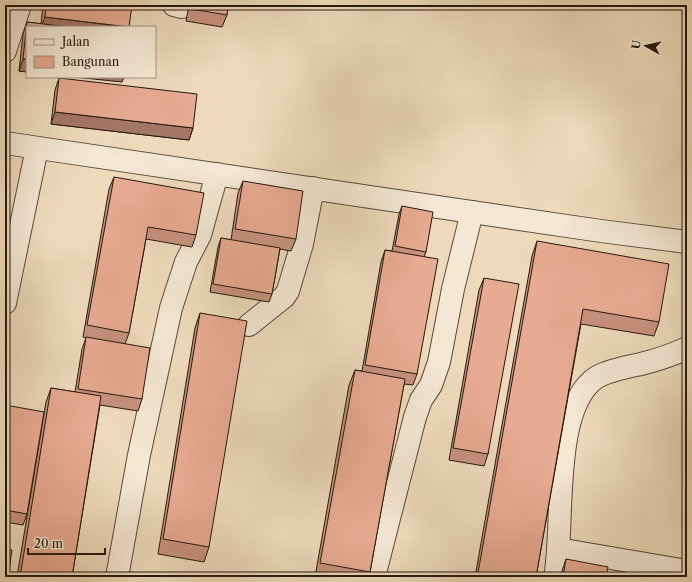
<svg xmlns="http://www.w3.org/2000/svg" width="692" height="582" font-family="'Libre Caslon Text',serif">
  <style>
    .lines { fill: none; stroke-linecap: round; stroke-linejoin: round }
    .minor-casing { stroke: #574939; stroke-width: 24 }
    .minor { stroke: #f4e7d3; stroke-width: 22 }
    .wall { fill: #c7927e; stroke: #25190e }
    .shaded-wall { fill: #a27766; stroke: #25190e }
    .building { fill: #e7aa92; stroke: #25190e }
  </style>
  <rect width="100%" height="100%" fill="#eedabb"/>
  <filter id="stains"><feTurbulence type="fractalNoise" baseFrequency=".005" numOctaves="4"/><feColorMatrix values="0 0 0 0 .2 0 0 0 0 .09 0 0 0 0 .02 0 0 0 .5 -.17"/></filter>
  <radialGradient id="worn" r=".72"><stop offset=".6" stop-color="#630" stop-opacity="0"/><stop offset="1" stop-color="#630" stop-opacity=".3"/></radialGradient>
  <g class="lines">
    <g class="minor-casing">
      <g id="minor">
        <polyline points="174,5 182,7"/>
        <polyline points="5,51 20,5"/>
        <polyline points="5,143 601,231 687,242"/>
        <polyline points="5,303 37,148"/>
        <polyline points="249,325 284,297 288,291 302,244 313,188"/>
        <polyline points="558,549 687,571"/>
        <polyline points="117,577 139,455 171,308 186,262 200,235 217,174"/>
        <polyline points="374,577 415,417 421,400 431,385 439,362 453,289 472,212"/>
        <path d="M555,577c10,-50 -5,-170 42,-200 13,-7 30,-10 44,-13 16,-4 31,-9 46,-16"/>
      </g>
    </g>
    <use href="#minor" class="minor"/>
  </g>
  <g class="wall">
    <polygon points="43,5 132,5 27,72 19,71 23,34 27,22 41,24"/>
    <polygon points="189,5 228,5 227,15 222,27 186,21"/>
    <polygon points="260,5 272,5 271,7"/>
    <polygon points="59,78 193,128 189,140 51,124 55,90"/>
    <polygon points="114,177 196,235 192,247 146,239 129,333 125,344 142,399 138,411 100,405 72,577 17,577 46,402 51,388 75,392 82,349 86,338 83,337 109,189"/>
    <polygon points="243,181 296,239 291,251 280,249 272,294 269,302 210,292 218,247 221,238 231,240 238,193"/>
    <polygon points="402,206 426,252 424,257 417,374 413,385 404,384 370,572 369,577 315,577 349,385 355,370 362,371 381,262 385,250 392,251 399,214"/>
    <polygon points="537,241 659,322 654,336 581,324 536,577 475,577 532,256"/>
    <polygon points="484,278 488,454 484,466 449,460 479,290"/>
    <polygon points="200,313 209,547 204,562 158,554 195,328"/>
    <polygon points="5,405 27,514 23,525 5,522"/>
    <polygon points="566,559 606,577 561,577 562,571"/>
  </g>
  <g class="shaded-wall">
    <polygon points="45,17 127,27 41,27"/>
    <polygon points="23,59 27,59 27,72 19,71"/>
    <polygon points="74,77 124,77 122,82"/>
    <polygon points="55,112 193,128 189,140 51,124"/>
  </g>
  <g class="building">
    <polygon points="46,5 132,5 129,27 45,17"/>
    <polygon points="191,5 228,5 227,15 191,9"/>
    <polygon points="27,22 69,27 27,27 27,59 23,59"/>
    <polygon points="59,78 197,94 193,128 55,112"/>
    <polygon points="114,177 204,193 196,235 148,227 129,333 87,325"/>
    <polygon points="243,181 303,191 296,239 235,229"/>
    <polygon points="402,206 433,212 426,252 395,246"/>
    <polygon points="221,238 280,248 272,294 213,284"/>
    <polygon points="537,241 669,264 659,322 583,309 536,577 499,577 478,573"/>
    <polygon points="385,250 438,259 417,374 365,365"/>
    <polygon points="484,278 519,284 488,454 453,448"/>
    <polygon points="200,313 247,321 209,547 163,539"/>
    <polygon points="86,337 150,348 142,399 78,389"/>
    <polygon points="355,370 405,379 370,572 320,563"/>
    <polygon points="51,388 101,396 72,577 20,577"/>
    <polygon points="5,405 44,412 27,514 5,510"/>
    <polygon points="5,549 12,550 8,577 5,577"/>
    <polygon points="566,559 608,567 606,577 563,577"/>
  </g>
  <rect width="692" height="582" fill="none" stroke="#eedabb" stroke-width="20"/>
  <rect x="6" y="6" width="680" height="570" fill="none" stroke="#25190e" stroke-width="2"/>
  <rect x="10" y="10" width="672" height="562" fill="none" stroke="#25190e"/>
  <rect x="26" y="26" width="130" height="52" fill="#f4e7d3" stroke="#a19584"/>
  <rect x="34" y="39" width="20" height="6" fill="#f4e7d3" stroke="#a19584"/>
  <text x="62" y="46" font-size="12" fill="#25190e">Jalan</text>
  <rect x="34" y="56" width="20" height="12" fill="#e7aa92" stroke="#a19584"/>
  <text x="62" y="66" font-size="12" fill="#25190e">Bangunan</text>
  <g transform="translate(646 46) rotate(278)" stroke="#f4e7d3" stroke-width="3" paint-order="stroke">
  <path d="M0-3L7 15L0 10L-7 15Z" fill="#25190e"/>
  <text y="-6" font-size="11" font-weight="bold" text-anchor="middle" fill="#25190e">U</text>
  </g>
  <path d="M28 548v6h77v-6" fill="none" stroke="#25190e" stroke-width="2"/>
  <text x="34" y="548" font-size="12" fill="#25190e" stroke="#f4e7d3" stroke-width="3" paint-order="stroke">20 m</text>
  <rect width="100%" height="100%" filter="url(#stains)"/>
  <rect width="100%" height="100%" fill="url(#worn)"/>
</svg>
